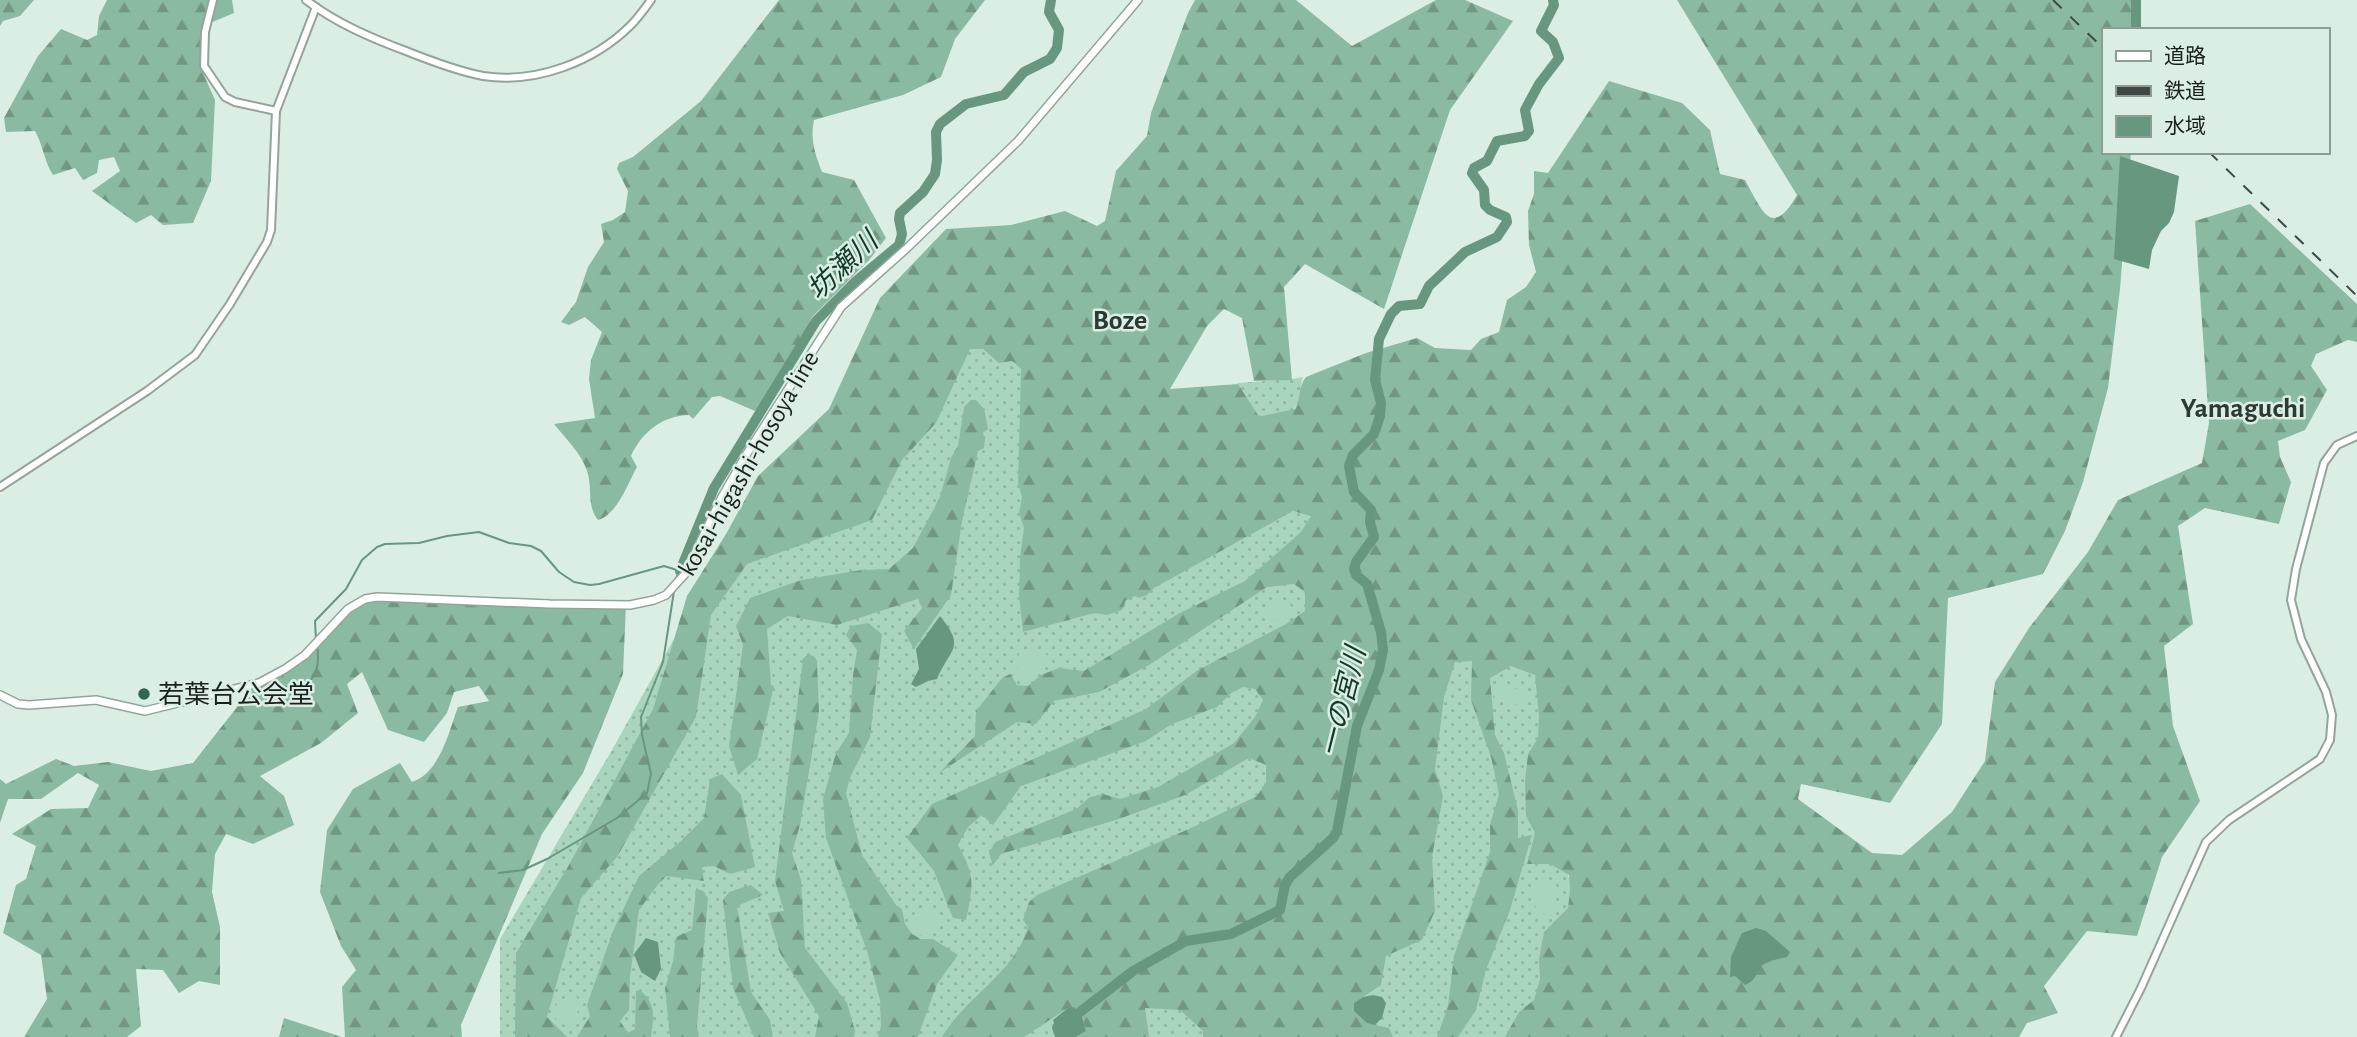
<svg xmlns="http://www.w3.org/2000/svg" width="2357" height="1037" font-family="'Alegreya Sans','Noto Sans JP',sans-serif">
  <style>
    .grass { fill: url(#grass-dots) }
    .forest { fill: url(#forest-firs) }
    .pitch { fill: #a9d5be }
    .water { fill: #689780 }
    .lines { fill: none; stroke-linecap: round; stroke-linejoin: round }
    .stream { stroke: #689780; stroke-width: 2 }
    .river { stroke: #689780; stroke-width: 10 }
    .tertiary-casing { stroke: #93a59b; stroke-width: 10 }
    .secondary-casing { stroke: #93a59b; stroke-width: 10 }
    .tertiary { stroke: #fff; stroke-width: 6 }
    .secondary { stroke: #fff; stroke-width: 7 }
    .rail { stroke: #3f4844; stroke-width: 2; stroke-dasharray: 12 12; stroke-linecap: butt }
    .poi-dot { fill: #30674f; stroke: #dbeee4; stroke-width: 2.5 }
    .labels { text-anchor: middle; stroke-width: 5; stroke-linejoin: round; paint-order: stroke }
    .street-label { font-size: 26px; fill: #1a201d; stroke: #dbeee4 }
    .poi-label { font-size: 26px; fill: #1a201d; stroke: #dbeee4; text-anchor: start }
    .water-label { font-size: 28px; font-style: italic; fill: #123a29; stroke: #dbeee4 }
    .neighbourhood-label { font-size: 28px; font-weight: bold; fill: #2b3a32; stroke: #dbeee4 }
  </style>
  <defs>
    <pattern id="grass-dots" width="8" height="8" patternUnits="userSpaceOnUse" patternTransform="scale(1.75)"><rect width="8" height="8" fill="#a9d5be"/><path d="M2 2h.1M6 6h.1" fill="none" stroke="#91b7a3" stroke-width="1.8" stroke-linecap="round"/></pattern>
    <pattern id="forest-firs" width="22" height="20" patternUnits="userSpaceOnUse" patternTransform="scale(1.75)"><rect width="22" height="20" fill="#8bbaa2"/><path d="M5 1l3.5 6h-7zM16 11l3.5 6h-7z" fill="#719783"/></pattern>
  </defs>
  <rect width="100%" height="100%" fill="#dbeee4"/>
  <g class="grass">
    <polygon points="987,314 1269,490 1554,638 1559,856 1577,894 1533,1037 500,1037 500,939 612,750 694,603"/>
    <path d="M1303,377c-3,7 -1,16 -4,23 -5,18 -27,16 -41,16l-21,-33 55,-4z"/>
  </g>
  <g class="forest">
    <polygon points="0,0 34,0 20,16 3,21 0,26"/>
    <path d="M107,0h125l2,13 -31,13 -3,40 15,34 -4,81 -18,42 -30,2 -12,-10 -15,8 -44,-32 28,-20 -6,-14 -15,3 -2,13 -14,7 -8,-12 -22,7c-9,-14 -10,-30 -18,-44l-29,1 -2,-14 34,-62 23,-27 26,11 10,-5 2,-19z"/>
    <path d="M779,0h206l-30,39 -14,38 -38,18 -89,25c-4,20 1,34 8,52l32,8 32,58 -16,21 -58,58 -10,22 -28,42 -13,24 -6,6 -35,-15 -8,1 -19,22 -4,-4c-27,1 -47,17 -58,41l6,11c-9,16 -20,48 -39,53 -12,-15 -5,-32 -11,-49 -5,-17 -22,-33 -33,-47l41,-6 -6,-39 2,-19 11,-28 -17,-15 -16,8 -8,-3 15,-20 12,-35 16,-25 -3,-18 12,-4 12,-8 3,-21 -11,-22 2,-6 14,-6 68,-56z"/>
    <path d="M1195,0h101l56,46 84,-46h29l48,21 -63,89 -66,199 -79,-45 -21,23 8,93 -38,1 -12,-63 -18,-9 -17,17 -37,63 68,-5 20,31 4,1 33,-7c6,-11 3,-22 11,-32l60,-24 51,-15 18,10 36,2 10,-11 18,-7 8,-32 19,-13 10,-15 -7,-27 -1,-34 6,-17v-23l14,2 61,-92 73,22 28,27 10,44 25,6c16,28 26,61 52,15l-120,-195h457v30h-31v122h28l-1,11 -10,126 -12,99 -25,94 -18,49 -22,43 -95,24 -6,126 -52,79 -89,-19 -3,15 74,54 30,2 50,-43 33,-51 10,-79 34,-54 59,-76 30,-52 84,-37 7,-40 -14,-202 55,-17 107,100v38l-9,-2 -32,14 -5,12 16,24 -22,40 -27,11 2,16 11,25 -12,42 -74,-16 -27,18 15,98 -29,22 9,80 27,75 -38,56 -25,79 -50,-5 -43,55 14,27 -31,10 -8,14h-514l14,-25 15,-12 6,-21 -1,-20 5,-27 24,-24 2,-17 -1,-16 -19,-11h-23l8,-31 -9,-17 -1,-34 3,-28 10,-16 1,-22 -4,-41 -24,-9 -21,12 5,57 9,18 14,57v28l14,-3 -22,75 -24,60 -10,40 -18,27h-21l11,-31 6,-50 36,-104v-27l9,-31 -8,-37 -20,-57 1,-39 -17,1 -11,35 -9,72 8,27 -11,61 3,54 -13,29 -36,16 -5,29 -27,18 13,20 22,5 4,9h-190v-6l-23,-21 -35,-2 4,29h-73l10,-6 -5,-17 -13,-6 -44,29h-82c23,-40 73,-64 86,-110l-5,-7 6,-18 8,-7 154,-67 66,-32 9,-14v-17l-17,-7 -64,37 -69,25 -115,34 -8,11 -4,-12 6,-11 81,-33 14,-12 13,-3 17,5 38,-12 76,-44 21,-26 8,-17 -8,-11 -12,-2 -12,6 -14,14 -45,17 -26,17 -125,45 -28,39 -11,-10 -14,12 -10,18c18,32 15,41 8,75l-13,-2 -19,-47 -27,-33 25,-34 214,-95 52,-39 88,-46 19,-13v-19l-11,-8 -27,3 -118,78 -50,27 -45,9 -18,23 -19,-2 -78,51 36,-37 1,-25 26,-33 8,-4 7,11 11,1 13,-11 18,-7 25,3 94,-57 67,-33 56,-49 10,-16 -18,-5 -139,77 -7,7 -8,3 -4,-2 -9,4 -4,10 -15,5 -12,-2 -72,19 -4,-37 1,-38 4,-29 -5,-15 3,-16 -4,-13 3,-115 -9,-8 -13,2 -16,-14h-13l-34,74 -34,37 -30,60 -125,44 -36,51 -15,102 -79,140 -36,41 -34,119 20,20h-52l1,-84 53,-88 84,-156 34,-113 39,-62 32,-58 71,-67 51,-111 66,-69 65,-4 54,-14 32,15 8,-5 11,-50 31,-35 4,-23 37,-100z"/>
    <polygon points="971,400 976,400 984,409 988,429 983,433 985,439 984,448 978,451 962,521 951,595 914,649 904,631 922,608 918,599 837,625 788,616 767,629 771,685 774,686 757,759 738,775 729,746 743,645 736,626 750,598 801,580 862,570 889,569 913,548 940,497 951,458 958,446 964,407"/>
    <path d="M372,598l254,6 -3,70 -40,99 -41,61 -81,191 1,12h-117l-3,-50 14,-17 -15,-24 -21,-54 7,-62 26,-41 47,-26 12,19c28,-9 37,-51 46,-75l31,-6 -10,-15 -25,6 -7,21 -23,29 -36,-12 -26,-58 -15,12 11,29 -37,30 -61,33 24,20 10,29 -41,19 -27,-10 -11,20 -3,38 8,35v58l-21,-4 -20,12 -16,-23 -27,-1 5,57 -14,11h-103l23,-38 -6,-44 -38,-22 13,-48 10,-6 10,-33 -24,-12 39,-25 37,-1 11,-23 -21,-12 -37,26h-33l-8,24v-44l6,5 50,-25 18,7 34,-4 43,9 42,-8 59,-75 33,-19 46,-42z"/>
    <polygon points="868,623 882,634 870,737 850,778 846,793 862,855 896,905 902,909 905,924 912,934 921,939 933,939 958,955 937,984 918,1037 878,1037 881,1026 880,1000 867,951 826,838 823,799 836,753 849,733 853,675 857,650 846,635 851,626"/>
    <polygon points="808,654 815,657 817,663 819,712 800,825 792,853 801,880 805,948 847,1003 855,1031 854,1037 815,1037 819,1016 780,953 768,913 784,911 775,881 803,659"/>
    <path d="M722,774l19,21 14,72 -25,7 -16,-8 -12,1 2,14 -37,-5 -8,7 -20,27 -9,67 -1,33 -9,11 8,12 7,-4 1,-38 4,-1c18,16 13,28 11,47h-74l13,-21 -3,-11 26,-74 26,-55 42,-35 23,-23 6,-39z"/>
    <polygon points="751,885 763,895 737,906 751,992 770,1020 773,1037 754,1037 733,988 723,900 729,892"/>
    <polygon points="696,888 703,891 708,898 697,1027 699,1037 670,1037 665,988 673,961 676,937 692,930"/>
    <polygon points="284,1018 342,1037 279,1037"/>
  </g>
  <g class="pitch">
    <polygon points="1280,599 1294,608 1292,616 1279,621 1266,618 1265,609 1268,601"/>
    <path d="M1030,648c11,0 17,4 21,15l-15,11 -14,4c-7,-10 -6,-15 -2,-27z"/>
    <polygon points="1496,684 1517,689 1524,694 1526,699 1513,706 1495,699 1492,689"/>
    <path d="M1543,882c13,7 12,18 8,30l-9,3 -6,-5 -2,-21 3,-4z"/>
    <circle cx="924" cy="923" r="13"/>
    <polygon points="573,993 581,1003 573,1024 565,1025 557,1022 554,1013 557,1003"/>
  </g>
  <g class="water">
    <polygon points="2120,156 2179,176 2174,212 2169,223 2161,231 2152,250 2149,269 2114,259"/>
    <path d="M940,616c26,32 11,31 -3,63l-9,2 -12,6 -5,-3 8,-15 -3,-20z"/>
    <path d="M1756,928l10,3 24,21 -3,5c-8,2 -22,4 -27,11 -6,9 -4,12 -15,17l-10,-9 -5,1 1,-20 11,-24z"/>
    <polygon points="646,938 658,942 661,969 655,981 641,972 634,954"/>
    <polygon points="1373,995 1382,997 1386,1003 1382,1018 1375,1025 1367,1023 1354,1011 1354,1003 1363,997"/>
    <polygon points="1074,1007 1081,1014 1086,1031 1076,1037 1055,1037 1052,1028 1054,1023 1053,1020 1068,1008"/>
  </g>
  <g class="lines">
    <g class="stream">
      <polyline points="316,640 315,621 346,589 362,560 377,547 385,544 419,543 447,536 479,532 509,543 531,546 541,551 559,572 574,582 590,585 599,584 664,566 680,571 676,578"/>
      <path d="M274,690l35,-8c10,-11 10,-23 8,-37"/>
      <polyline points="499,873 523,870 547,859 617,818 647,793 651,774 642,735 641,717 663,662 674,591"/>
    </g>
    <g class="river">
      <polyline points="2136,0 2136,30"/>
      <polyline points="680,571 714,488 816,321 856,281 899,245 902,234 899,219 900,213 923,192 935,174 937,160 936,132 940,124 966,104 1004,95 1024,72 1050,59 1057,48 1059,30 1049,12 1051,0"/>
      <polyline points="1080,1012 1133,971 1186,941 1231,934 1280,910 1285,885 1290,877 1333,838 1337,831 1357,726 1379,670 1383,650 1381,632 1367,584 1356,575 1354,569 1356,562 1374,537 1370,522 1371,510 1354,492 1349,466 1353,455 1374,434 1380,416 1381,403 1375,380 1379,339 1391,314 1399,306 1420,304 1429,286 1465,252 1497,237 1507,222 1506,217 1490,210 1485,205 1484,190 1472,173 1474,168 1487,161 1497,141 1525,136 1529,131 1525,110 1539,84 1559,58 1553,42 1541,31 1554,5 1553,0"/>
    </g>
    <g class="tertiary-casing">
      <g id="tertiary">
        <polyline points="213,0 205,32 204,66 225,97 235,102 276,111"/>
        <path d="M306,0c30,23 65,38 100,51 25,10 51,20 77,25 53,8 111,-14 148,-51 7,-7 14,-17 20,-25"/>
        <polyline points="0,487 147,391 195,355 230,304 267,242 271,230 276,111 316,7"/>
        <polyline points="2116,1037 2141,988 2206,842 2229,820 2320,759 2330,740 2332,715 2326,692 2301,639 2291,600 2296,569 2324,463 2337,445 2357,436"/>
      </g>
    </g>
    <g class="secondary-casing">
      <polyline id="secondary" points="0,695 18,704 29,705 96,700 145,711 259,683 285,669 305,655 348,609 365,599 377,597 550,604 630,605 654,600 666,595 685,574 722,497 746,455 841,307 907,248 1018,141 1138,0"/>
    </g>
    <use href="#tertiary" class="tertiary"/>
    <use href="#secondary" class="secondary"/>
    <g class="rail">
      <polyline points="2053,0 2103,48"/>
      <polyline points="2209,152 2357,296"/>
    </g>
  </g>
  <circle class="poi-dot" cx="144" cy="694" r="7"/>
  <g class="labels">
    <g class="street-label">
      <text transform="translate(748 463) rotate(-60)" y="9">kosai-higashi-hosoya line</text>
    </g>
    <g class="poi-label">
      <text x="158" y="703">若葉台公会堂</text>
    </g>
    <g class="water-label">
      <text transform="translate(842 265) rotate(-43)" y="10">坊瀬川</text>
      <text transform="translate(1342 702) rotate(-76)" y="10">一の宮川</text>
    </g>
    <g class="neighbourhood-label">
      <text x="1120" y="329">Boze</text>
      <text x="2243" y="417">Yamaguchi</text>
    </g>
  </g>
  <rect x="2102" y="28" width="228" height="126" fill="#dbeee4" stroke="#8e9c94" stroke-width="2"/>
  <rect x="2116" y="51" width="35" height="10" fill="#ffffff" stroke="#8e9c94" stroke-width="2"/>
  <text x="2164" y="63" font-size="21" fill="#1a201d">道路</text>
  <rect x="2116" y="86" width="35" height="10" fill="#3f4844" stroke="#8e9c94" stroke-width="2"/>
  <text x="2164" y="98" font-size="21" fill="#1a201d">鉄道</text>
  <rect x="2116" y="116" width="35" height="21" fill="#689780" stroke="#8e9c94" stroke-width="2"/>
  <text x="2164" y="133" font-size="21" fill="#1a201d">水域</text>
</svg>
